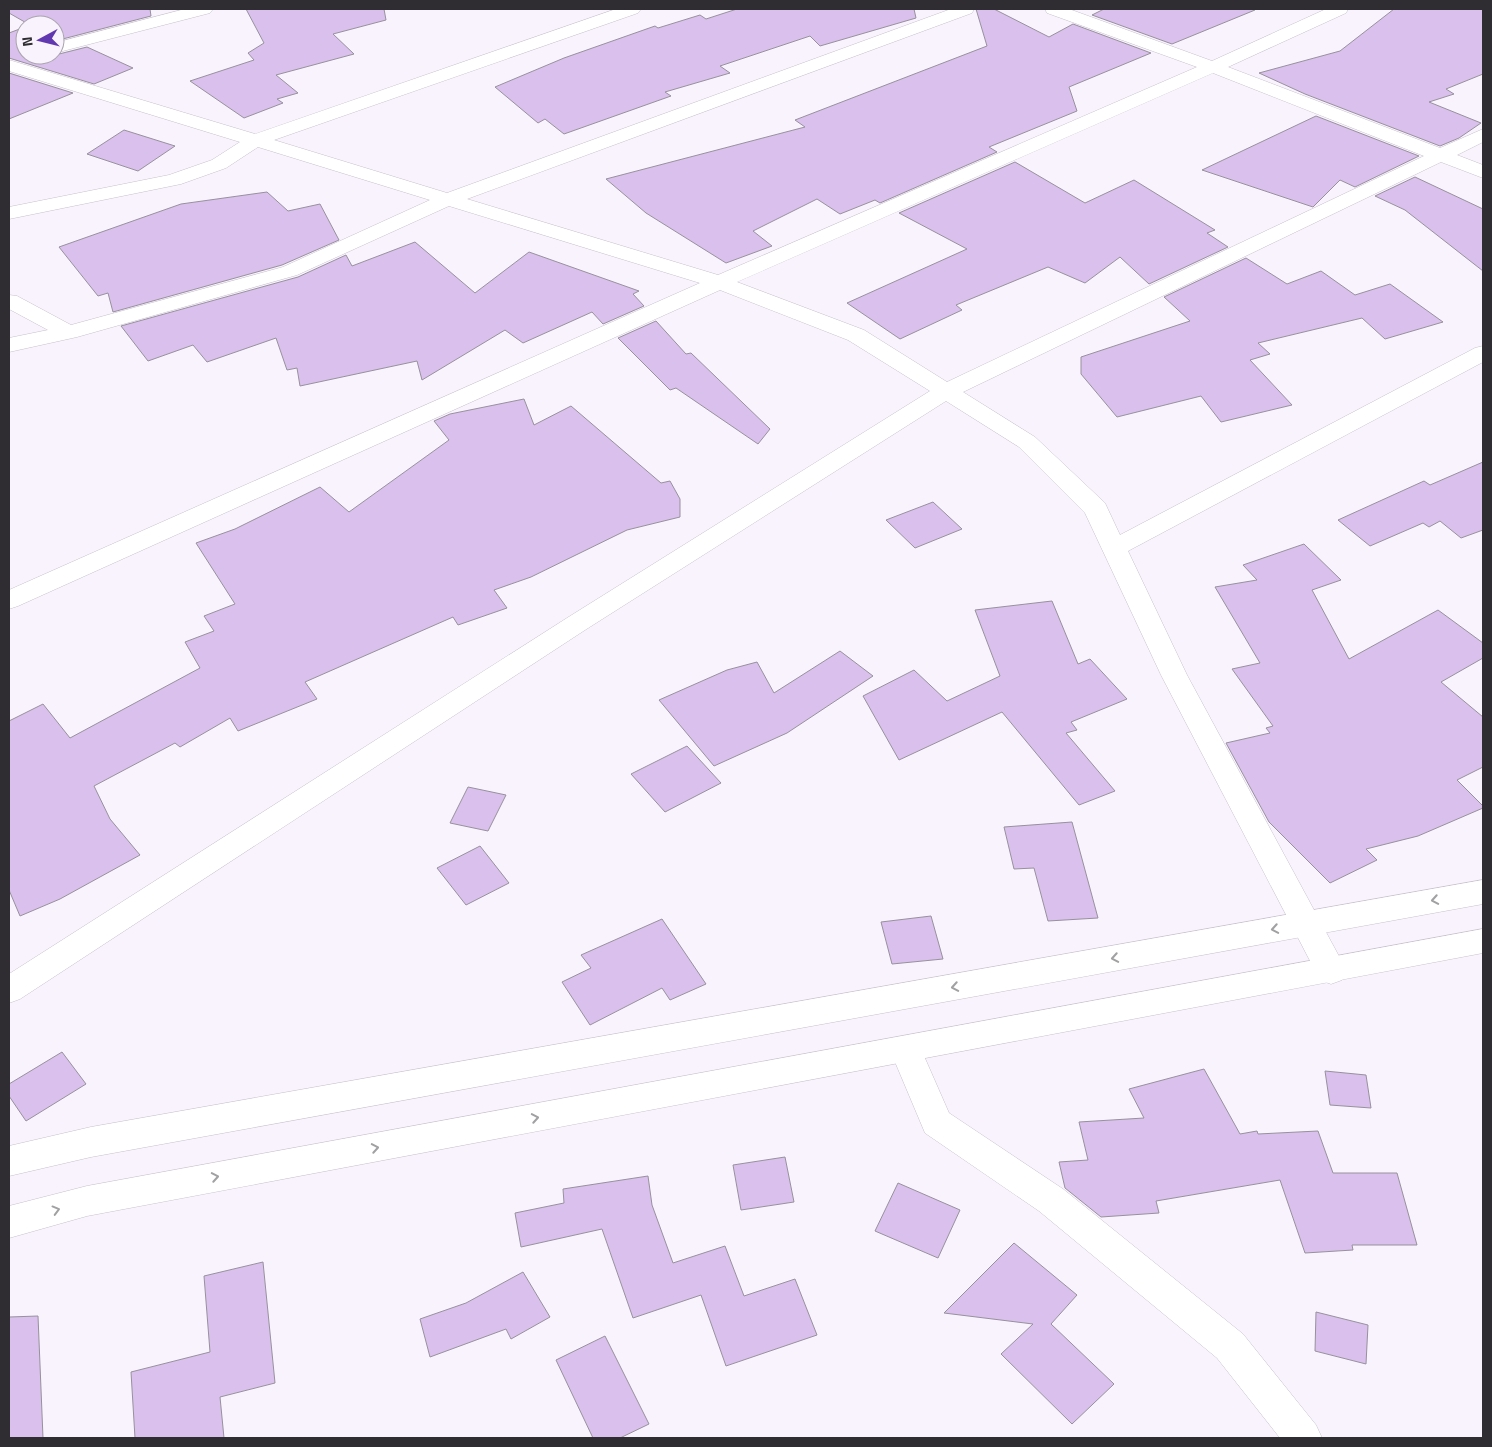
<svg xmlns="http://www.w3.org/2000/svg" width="1492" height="1447" font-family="'Titillium Web',sans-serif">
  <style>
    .building { fill: #dac0ed; stroke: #97919c }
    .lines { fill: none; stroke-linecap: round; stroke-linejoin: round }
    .minor-casing { stroke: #c8c1cd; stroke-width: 1 }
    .major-casing { stroke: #c8c1cd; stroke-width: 1 }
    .minor { fill: #fff; fill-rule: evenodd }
    .major { fill: #fff; fill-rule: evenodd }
    .oneway { stroke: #a1a0a2 }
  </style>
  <rect width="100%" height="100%" fill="#f9f3fe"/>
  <g class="building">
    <polygon points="9,9 150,9 151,16 55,41 55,25 30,25 9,13"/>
    <polygon points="246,9 384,9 386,20 333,34 354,54 276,75 298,93 277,99 283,103 244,118 190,81 254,60 248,53 264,43"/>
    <polygon points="737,9 914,9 916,18 820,46 810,36 720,66 730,73 665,92 671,96 564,134 545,119 538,123 495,87 564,58 655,26 658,28 700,15 706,19"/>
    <polygon points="976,9 994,9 1049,37 1073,24 1151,53 1069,87 1077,111 989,147 997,152 880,203 875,200 840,214 817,199 753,231 772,246 726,263 646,213 606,179 805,127 795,120 987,46"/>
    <polygon points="1104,9 1255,9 1255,10 1172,44 1092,15"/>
    <polygon points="1394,9 1483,9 1483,74 1446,89 1454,94 1429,102 1481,123 1459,138 1440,146 1305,94 1259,73 1340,51"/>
    <polygon points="25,27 25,55 55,55 87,47 133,68 94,84 9,58 9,33"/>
    <polygon points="9,73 73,93 9,119"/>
    <polygon points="1316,116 1419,156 1355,187 1340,180 1313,207 1202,170"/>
    <polygon points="124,130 175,146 138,171 87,154"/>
    <polygon points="1015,162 1085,203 1134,180 1215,230 1207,233 1228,247 1149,284 1120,257 1085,283 1048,267 956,305 962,310 900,339 847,303 967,249 899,213"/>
    <polygon points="1415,177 1483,209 1483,271 1405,210 1375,196"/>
    <polygon points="267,192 288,211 320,204 339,240 282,265 113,312 108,293 98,296 59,247 181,204"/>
    <polygon points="415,242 475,293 529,252 639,291 633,294 644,306 603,324 592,312 523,343 505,330 422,380 417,361 300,386 297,368 287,370 276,338 207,362 193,345 148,361 121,326 298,277 346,255 352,266"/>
    <polygon points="1246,258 1287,284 1321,271 1355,295 1390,284 1443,322 1385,339 1362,318 1258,343 1270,354 1250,360 1292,405 1221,422 1201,396 1117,417 1081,374 1081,357 1190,321 1164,297"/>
    <polygon points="656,321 686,354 691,353 770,429 758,444 676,388 670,390 618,338"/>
    <polygon points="524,399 534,425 571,406 661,483 670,481 680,499 680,517 627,530 531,577 494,590 507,608 458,625 453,617 305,682 317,699 238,731 230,718 180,747 175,743 94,786 110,819 140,855 60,899 20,916 9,890 9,721 43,704 70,738 200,668 185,642 214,631 204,616 235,604 196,543 235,529 320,487 349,512 449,440 434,421 450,414"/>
    <polygon points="1483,462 1483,530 1461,538 1440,521 1429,527 1423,523 1370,546 1338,520 1424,481 1430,485"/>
    <polygon points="933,502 962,529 915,548 886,520"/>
    <polygon points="1304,544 1341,580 1312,590 1349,659 1438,610 1483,643 1483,658 1441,682 1483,717 1483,767 1457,780 1483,806 1483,808 1418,836 1366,849 1377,860 1330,883 1269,822 1226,743 1270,733 1266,728 1273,726 1232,669 1260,663 1215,587 1257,580 1243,565"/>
    <polygon points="1052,601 1078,664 1090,659 1127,699 1071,722 1077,730 1066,733 1115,791 1079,805 1002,712 899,760 863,696 914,670 947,701 1000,676 975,610"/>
    <polygon points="840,651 873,676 787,733 714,766 659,700 727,670 757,662 774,693"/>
    <polygon points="687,746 721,783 665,812 631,774"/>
    <polygon points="468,787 506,795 488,831 450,823"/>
    <polygon points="1072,822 1098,918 1048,921 1034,868 1014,869 1004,827"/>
    <polygon points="480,846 509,883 466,905 437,868"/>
    <polygon points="931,916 943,959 892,964 881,922"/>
    <polygon points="662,919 706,984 670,1000 662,988 590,1025 562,982 591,968 581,955"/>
    <polygon points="62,1052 86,1084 26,1121 9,1096 9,1084"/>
    <polygon points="1204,1069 1240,1134 1257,1131 1258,1134 1318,1131 1333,1173 1397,1173 1417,1245 1352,1245 1353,1250 1305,1253 1280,1180 1156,1201 1159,1213 1101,1217 1065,1188 1059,1162 1088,1160 1079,1122 1144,1118 1129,1089"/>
    <polygon points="1325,1071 1366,1075 1371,1108 1330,1105"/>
    <polygon points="785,1157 794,1202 741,1210 733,1165"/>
    <polygon points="648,1176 652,1205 673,1263 725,1246 744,1296 795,1279 817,1335 726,1366 701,1295 633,1318 602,1229 521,1247 515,1213 564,1203 563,1189"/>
    <polygon points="898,1183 960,1210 938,1258 875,1231"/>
    <polygon points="1014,1243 1077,1295 1051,1324 1114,1384 1072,1424 1001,1354 1033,1324 944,1313"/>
    <polygon points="263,1262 275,1383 220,1397 224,1438 135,1438 131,1372 210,1352 204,1276"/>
    <polygon points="523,1272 550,1317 511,1339 506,1329 430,1357 420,1319 466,1303"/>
    <polygon points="1316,1312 1368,1325 1366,1364 1315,1351"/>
    <polygon points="38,1316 43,1438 9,1438 9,1317"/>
    <polygon points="605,1336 649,1424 620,1438 593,1438 556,1360"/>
  </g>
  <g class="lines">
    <g class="minor-casing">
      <g id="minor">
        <polygon points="185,9 213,9 210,13 55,53 55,43"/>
        <path d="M616,9h25l-3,4 -364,127 173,53 504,-184h23l-2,4 -505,186 251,76 479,-208 -150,-54 -2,-4h24l143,52 114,-52h22l-2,4 -118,54 212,81 43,-19v13l-26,13 26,10v13l-42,-16 -478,230 72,45 70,66 15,32 355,-187 8,-2v16l-355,189 59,124 160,296 -5,9 -11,4 -11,-4 -159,-305 -76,-162 -66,-66 -73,-46 -361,229 -565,369 -11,4v-29l558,-356 363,-227 -82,-51 -128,-50 -702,316 -9,3v-19l691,-307 -251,-77 -152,69 -220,62 -68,15v-14l39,-8 -39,-21v-14l8,1 54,29 212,-58 147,-67 -172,-53 -32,21 -45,16 -172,35v-12l160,-32 43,-15 28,-18 -231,-71v-11l246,74zM1213,73l211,83 -477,226 -83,-52 -127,-48z"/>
        <polygon points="906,1036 917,1040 949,1113 1063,1189 1243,1334 1316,1425 1322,1438 1280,1438 1217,1358 1039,1211 925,1133 890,1050 895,1040"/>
      </g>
    </g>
    <g class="major-casing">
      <g id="major">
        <polygon points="1483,880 1483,904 91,1157 9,1176 9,1146 91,1127"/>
        <polygon points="1483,929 1483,953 87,1216 9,1238 9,1206 87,1186"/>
      </g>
    </g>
    <use href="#minor" class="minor"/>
    <use href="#major" class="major"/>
  </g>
  <defs><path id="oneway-chevron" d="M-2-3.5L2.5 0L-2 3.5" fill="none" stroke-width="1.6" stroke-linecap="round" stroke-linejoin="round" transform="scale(1.25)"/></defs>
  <g class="oneway">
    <use href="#oneway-chevron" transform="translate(1435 900) rotate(170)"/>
    <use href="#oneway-chevron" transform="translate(1275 929) rotate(170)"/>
    <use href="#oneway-chevron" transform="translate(1115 958) rotate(170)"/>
    <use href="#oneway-chevron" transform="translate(955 987) rotate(170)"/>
    <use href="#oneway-chevron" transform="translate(535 1118) rotate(-10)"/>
    <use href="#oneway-chevron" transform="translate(375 1148) rotate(-10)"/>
    <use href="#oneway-chevron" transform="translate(215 1177) rotate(-10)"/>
    <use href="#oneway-chevron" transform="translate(56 1210) rotate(-15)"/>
  </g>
  <rect width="1492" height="1447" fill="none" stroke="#2f2d31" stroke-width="20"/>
  <g transform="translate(40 40) rotate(263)"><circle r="24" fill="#f9f3fe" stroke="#a8a4ac"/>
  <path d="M0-4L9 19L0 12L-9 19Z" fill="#6238b0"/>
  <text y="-8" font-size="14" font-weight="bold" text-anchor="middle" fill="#2f2d31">N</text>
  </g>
</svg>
